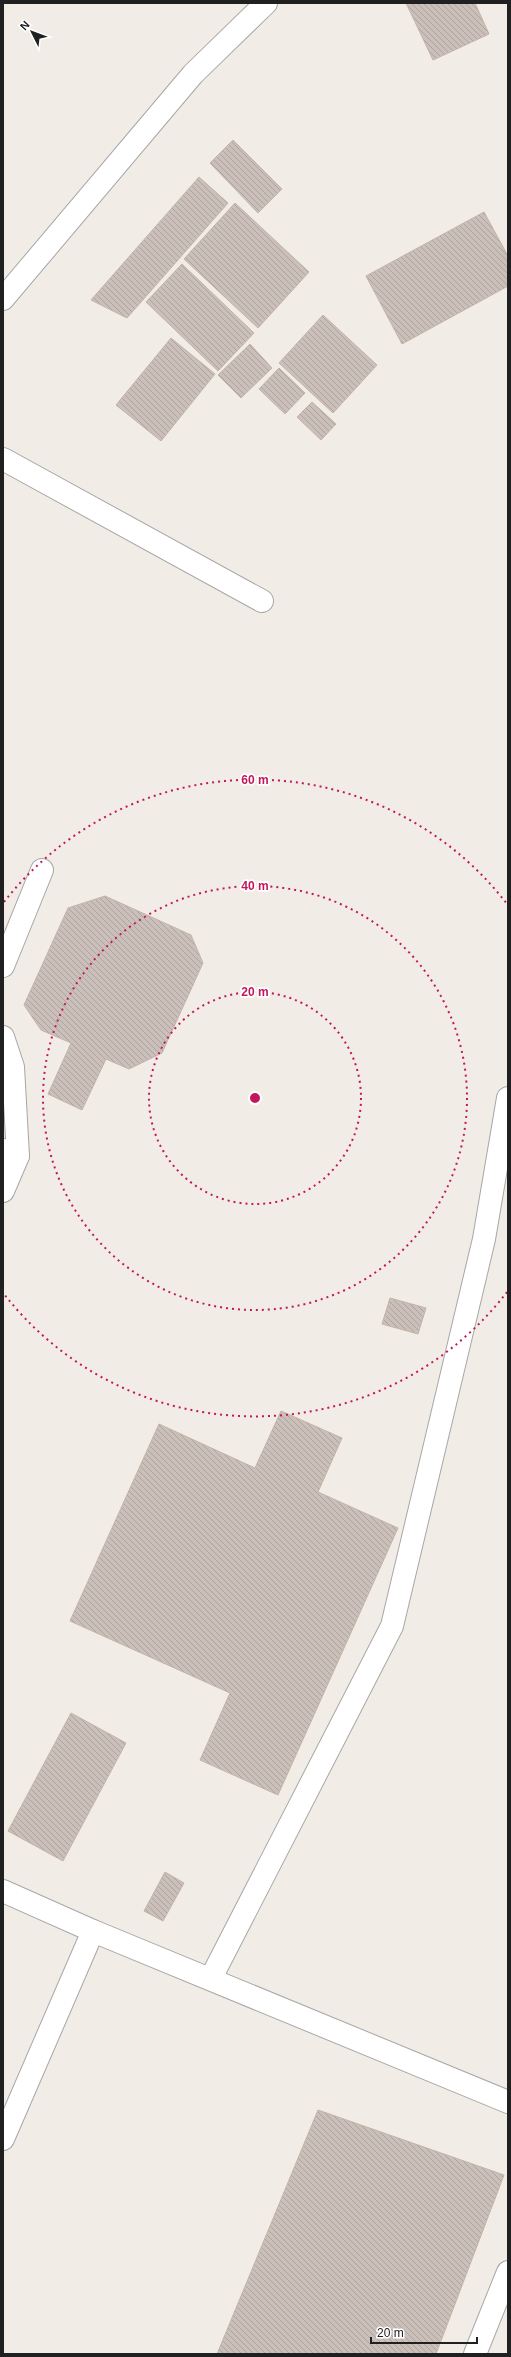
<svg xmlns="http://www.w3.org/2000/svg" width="511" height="2357" font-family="Arial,sans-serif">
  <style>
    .building { fill: url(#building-back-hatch); stroke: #c4b3a7 }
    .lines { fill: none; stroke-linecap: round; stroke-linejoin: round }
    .minor-casing { stroke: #a7a7a7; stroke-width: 24 }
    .minor { stroke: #fff; stroke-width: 22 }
    .ring { fill: none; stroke: #c2185b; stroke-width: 2; stroke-dasharray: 2 4 }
    .centre { fill: #c2185b; stroke: #fff; stroke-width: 2 }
    .ring-label { font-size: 12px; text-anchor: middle; font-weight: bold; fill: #c2185b; stroke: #fff; stroke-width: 3.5; stroke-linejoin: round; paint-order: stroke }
  </style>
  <defs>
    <pattern id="building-back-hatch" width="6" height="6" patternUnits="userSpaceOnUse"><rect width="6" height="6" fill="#cabfb9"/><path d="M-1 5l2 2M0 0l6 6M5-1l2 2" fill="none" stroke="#ada49f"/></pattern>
  </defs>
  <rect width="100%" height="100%" fill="#f1ede6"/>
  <g class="building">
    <polygon points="406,3 475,3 489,34 433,60"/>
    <polygon points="233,140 282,189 258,213 210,163"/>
    <polygon points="199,177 228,203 127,318 91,300"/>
    <polygon points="235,203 309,272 258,328 184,259"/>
    <polygon points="484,212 508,256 508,286 402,344 366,276"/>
    <polygon points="182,264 254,333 218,371 146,302"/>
    <polygon points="323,315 377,365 333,413 279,363"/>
    <polygon points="171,338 215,374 161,441 116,405"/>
    <polygon points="250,344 272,368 241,398 218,375"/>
    <polygon points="279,368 305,393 285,414 259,389"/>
    <polygon points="312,402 336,424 321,440 297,417"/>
    <polygon points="105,896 191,935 203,963 162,1053 129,1069 106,1059 82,1110 48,1094 71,1043 41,1030 24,1005 68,908"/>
    <polygon points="390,1298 426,1308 418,1334 382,1324"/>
    <polygon points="281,1411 342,1438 318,1492 398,1528 278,1795 200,1760 230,1693 70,1621 159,1424 255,1468"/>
    <polygon points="71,1713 126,1743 63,1861 8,1831"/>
    <polygon points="165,1872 184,1883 163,1921 144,1911"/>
    <polygon points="318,2110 504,2175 436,2354 217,2354"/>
  </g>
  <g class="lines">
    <g class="minor-casing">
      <g id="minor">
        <polyline points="3,299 193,74 266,3"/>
        <polyline points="3,459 262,601"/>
        <polyline points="3,966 42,870"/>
        <polyline points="3,1037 13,1067 18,1156"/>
        <polyline points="3,1191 18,1156 4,1150"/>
        <polyline points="3,1891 93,1931 508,2102"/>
        <polyline points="211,1978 392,1626 484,1239 508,1098"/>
        <polyline points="3,2139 93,1931"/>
        <polyline points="475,2354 508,2272"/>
      </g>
    </g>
    <use href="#minor" class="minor"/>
  </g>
  <g class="ring">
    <circle cx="255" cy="1098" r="106"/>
    <circle cx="255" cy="1098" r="212"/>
    <path d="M507 1292A318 318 0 0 1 4 1294M4 902A318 318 0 0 1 507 904"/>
  </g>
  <circle cx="255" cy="1098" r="6" class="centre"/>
  <g class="ring-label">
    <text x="255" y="784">60 m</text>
    <text x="255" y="890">40 m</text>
    <text x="255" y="996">20 m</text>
  </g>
  <rect width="511" height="2357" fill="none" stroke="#202020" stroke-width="8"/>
  <g transform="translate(32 32) rotate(312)" stroke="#ffffff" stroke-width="3" paint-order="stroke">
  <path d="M0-3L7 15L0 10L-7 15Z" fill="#202020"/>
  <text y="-6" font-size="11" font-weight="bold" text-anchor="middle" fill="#202020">N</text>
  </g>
  <path d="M371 2337v6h106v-6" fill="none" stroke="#202020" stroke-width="2"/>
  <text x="377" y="2337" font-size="12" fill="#202020" stroke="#ffffff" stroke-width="3" paint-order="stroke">20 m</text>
</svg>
